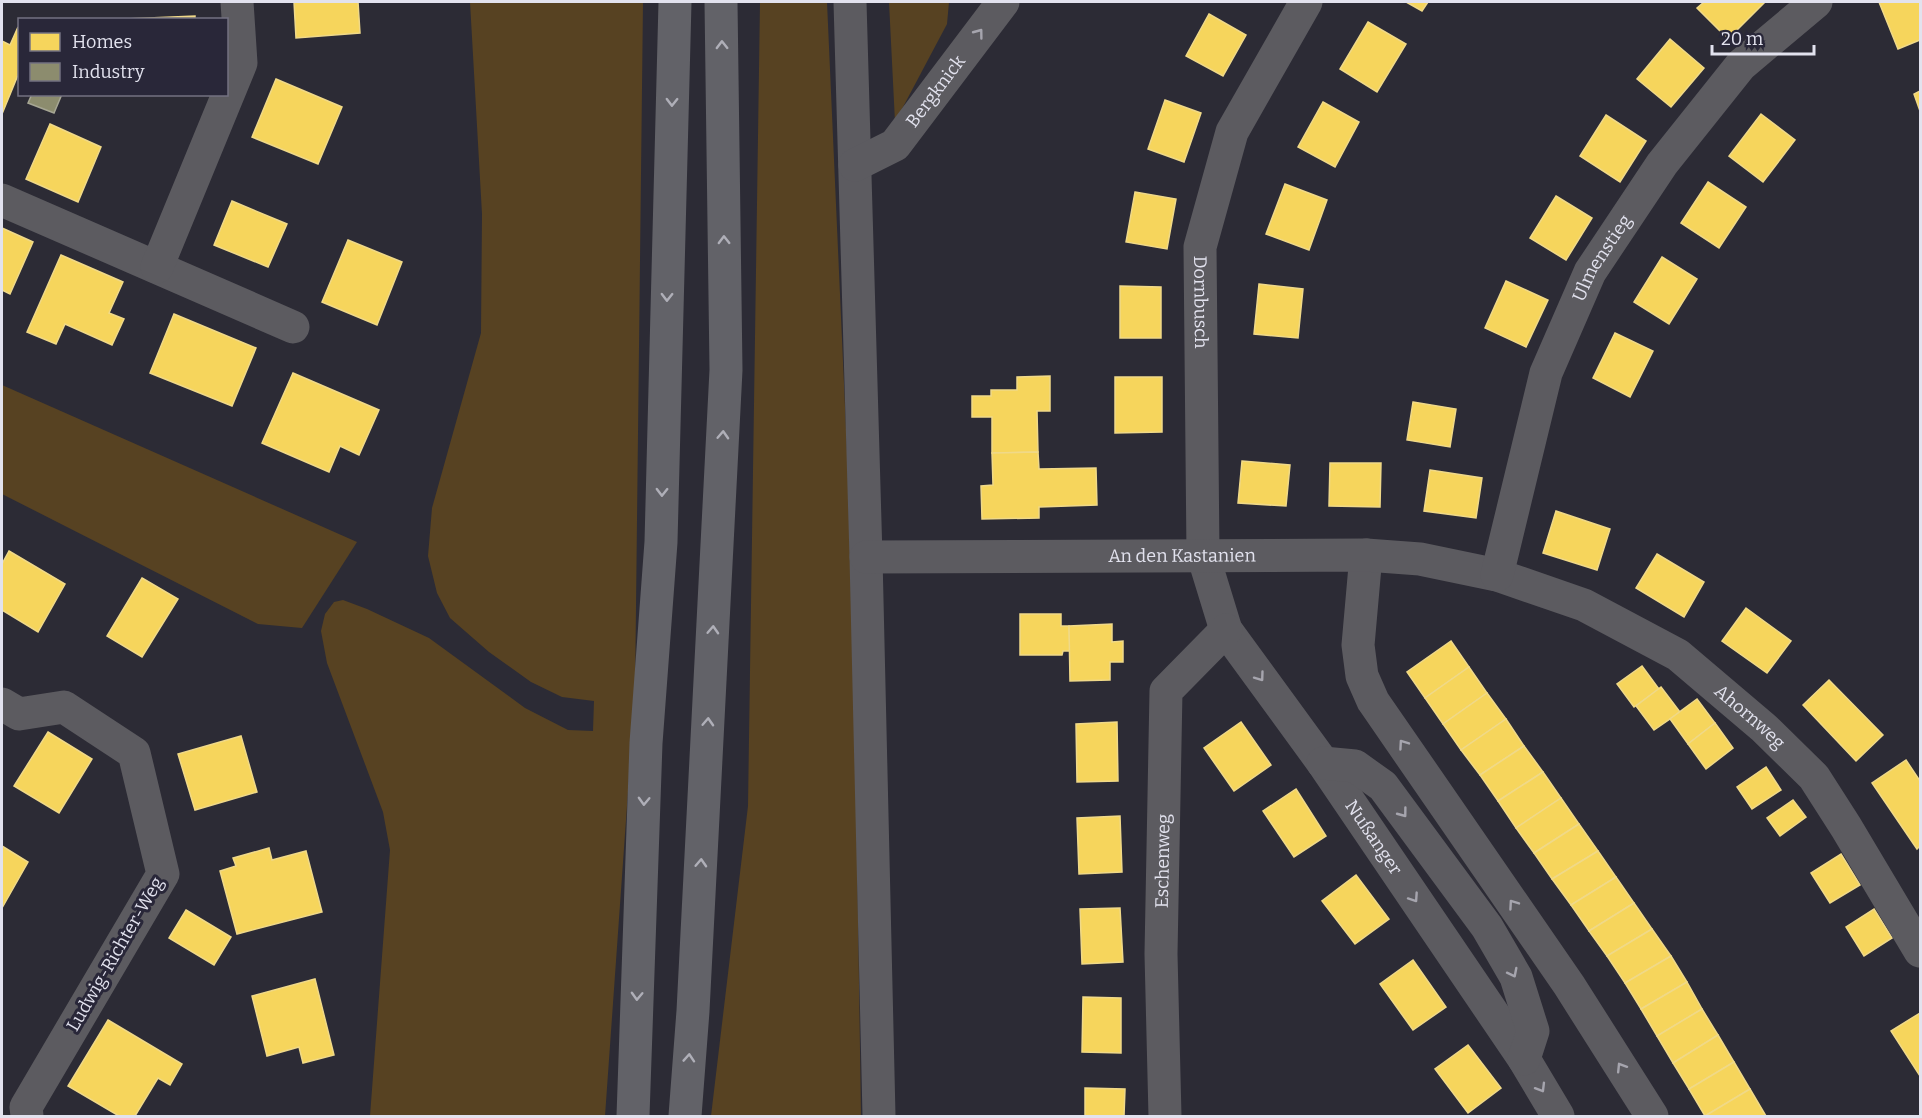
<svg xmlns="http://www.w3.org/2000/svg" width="1922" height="1118" font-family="Bitter,serif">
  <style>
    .green { fill: #574222 }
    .homes { fill: #f6d55c; stroke: #f0d988; stroke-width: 1.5 }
    .industry { fill: #8c8c6e; stroke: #a6a694; stroke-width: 1.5 }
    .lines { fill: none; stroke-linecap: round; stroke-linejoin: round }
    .minor { stroke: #5c5b60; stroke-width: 33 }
    .highway { stroke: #626268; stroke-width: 33 }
    .oneway { stroke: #a6a5ae }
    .oneway2 { stroke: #afafb8 }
    .labels { text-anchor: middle; stroke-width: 6; stroke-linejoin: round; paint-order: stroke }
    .street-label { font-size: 18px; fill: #e2e2ee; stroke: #292739 }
  </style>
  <rect width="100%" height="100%" fill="#2c2b35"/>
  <g class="green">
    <polygon points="470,2 643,2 635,693 605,1116 370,1116 390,850 383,812 327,663 321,631 325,614 334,602 343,600 367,609 429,638 525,708 568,730 593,731 594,701 562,697 531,682 489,652 450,618 437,593 428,556 432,508 481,333 482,214"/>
    <polygon points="760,2 827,2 853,587 861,1116 711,1116 748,806"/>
    <polygon points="889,2 949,2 947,24 895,122"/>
    <polygon points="2,385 357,542 302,628 258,624 2,494"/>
  </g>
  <g class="homes">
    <polygon points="294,2 358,2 360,33 296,38"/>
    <polygon points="1406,2 1428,2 1422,11"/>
    <polygon points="1704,2 1765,2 1728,39 1697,8"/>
    <polygon points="1879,2 1920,2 1920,40 1898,49"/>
    <polygon points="1209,14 1246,35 1223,76 1186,56"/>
    <polygon points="195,16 195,20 125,20 125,19"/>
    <polygon points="1368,22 1406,44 1377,92 1340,69"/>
    <polygon points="18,27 20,70 2,114 2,41 10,45"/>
    <polygon points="1670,39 1704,68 1671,107 1637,79"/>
    <polygon points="276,79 342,107 318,164 252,137"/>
    <polygon points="1920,91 1920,111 1914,94"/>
    <polygon points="1165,100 1201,113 1184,162 1148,149"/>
    <polygon points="1323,102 1359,122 1335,167 1298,147"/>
    <polygon points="1761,114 1795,140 1763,182 1729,156"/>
    <polygon points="1606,115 1646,141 1620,182 1580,156"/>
    <polygon points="50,124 101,147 78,202 26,179"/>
    <polygon points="1708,182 1746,207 1719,248 1681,223"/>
    <polygon points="1285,184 1327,200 1309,250 1266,234"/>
    <polygon points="1135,192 1176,199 1167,249 1126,242"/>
    <polygon points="1556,196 1592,218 1566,260 1530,238"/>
    <polygon points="232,201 287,224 268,267 214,245"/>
    <polygon points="2,228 33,242 10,294 2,290"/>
    <polygon points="348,240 402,262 377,325 322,302"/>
    <polygon points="61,255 123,282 109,313 124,319 112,345 65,324 56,344 27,332"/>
    <polygon points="1662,257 1697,279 1669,324 1634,302"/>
    <polygon points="1506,281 1548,300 1526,347 1485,328"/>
    <polygon points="1259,284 1303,289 1298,338 1254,334"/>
    <polygon points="1120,286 1161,287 1161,338 1120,338"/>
    <polygon points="174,314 256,348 232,406 150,373"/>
    <polygon points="1615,333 1653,351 1630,397 1593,378"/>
    <polygon points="293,373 379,410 359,455 340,446 329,472 262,443"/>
    <polygon points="1050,376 1050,411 1037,411 1038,452 992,453 992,417 972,417 972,396 991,396 991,390 1017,390 1017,377"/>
    <polygon points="1115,377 1162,377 1162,432 1115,433"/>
    <polygon points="1413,402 1456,409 1450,447 1407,440"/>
    <polygon points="1038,452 1039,469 1096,468 1097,505 1039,507 1039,518 982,519 981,486 993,485 992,453"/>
    <polygon points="1242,461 1290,465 1286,506 1238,503"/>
    <polygon points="1330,463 1381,463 1380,507 1329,506"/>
    <polygon points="1430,470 1482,478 1476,518 1424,511"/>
    <polygon points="1556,511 1610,529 1597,570 1543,553"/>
    <polygon points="9,551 65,584 38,632 2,610 2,564"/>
    <polygon points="1657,554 1704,582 1684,617 1636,588"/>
    <polygon points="142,578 178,599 142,657 107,636"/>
    <polygon points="1746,608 1791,641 1767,673 1722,641"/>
    <polygon points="1020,614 1061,614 1061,626 1069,626 1070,651 1063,651 1062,655 1020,655"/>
    <polygon points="1112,624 1112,642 1123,641 1123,662 1110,662 1110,680 1070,681 1069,626"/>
    <polygon points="1451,641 1469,667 1425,698 1407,672"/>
    <polygon points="1642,666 1659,689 1634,707 1617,684"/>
    <polygon points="1469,667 1487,693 1443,724 1425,698"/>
    <polygon points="1829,680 1883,735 1856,761 1803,705"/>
    <polygon points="1661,687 1680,712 1654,730 1636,706"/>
    <polygon points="1487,693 1506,719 1461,750 1443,724"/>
    <polygon points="1697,699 1715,723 1688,744 1670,719"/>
    <polygon points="1506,719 1524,746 1480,775 1461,750"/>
    <polygon points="1117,722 1118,781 1077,782 1076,724"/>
    <polygon points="1241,722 1271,765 1234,791 1204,748"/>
    <polygon points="1715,723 1733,748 1706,769 1688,744"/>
    <polygon points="48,732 92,759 59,813 14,786"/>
    <polygon points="241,736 257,792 195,810 178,754"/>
    <polygon points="1524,746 1543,772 1498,801 1480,775"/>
    <polygon points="1906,760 1920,781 1920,846 1917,849 1872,783"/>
    <polygon points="1766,767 1781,790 1752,809 1737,787"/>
    <polygon points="1543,772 1561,798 1516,828 1498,801"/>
    <polygon points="1296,789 1326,836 1294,857 1263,811"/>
    <polygon points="1561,798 1579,824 1534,853 1516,828"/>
    <polygon points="1793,800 1806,817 1780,836 1767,818"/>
    <polygon points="1120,816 1122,872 1079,874 1077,818"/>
    <polygon points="1579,824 1598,851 1552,879 1534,853"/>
    <polygon points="2,846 28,862 2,908"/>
    <polygon points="269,848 272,860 306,851 322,912 237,934 220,871 236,866 233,858"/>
    <polygon points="1598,851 1616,877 1571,905 1552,879"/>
    <polygon points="1841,854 1860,885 1830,903 1811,873"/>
    <polygon points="1356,875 1389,919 1355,944 1322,901"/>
    <polygon points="1616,877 1634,903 1589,931 1571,905"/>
    <polygon points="1634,903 1652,929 1607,956 1589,931"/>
    <polygon points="1120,908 1123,962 1082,964 1080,909"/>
    <polygon points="1874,909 1892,938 1864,956 1846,927"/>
    <polygon points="186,910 231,937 214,965 169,938"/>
    <polygon points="1652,929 1671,956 1625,983 1607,956"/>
    <polygon points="1671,956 1687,982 1641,1009 1625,983"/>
    <polygon points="1413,960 1446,1007 1413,1030 1380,984"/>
    <polygon points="315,979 334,1055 303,1063 299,1047 267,1056 252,996"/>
    <polygon points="1687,982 1702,1009 1657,1036 1641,1009"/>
    <polygon points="1083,997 1121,998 1121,1053 1082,1052"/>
    <polygon points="1702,1009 1718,1035 1673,1063 1657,1036"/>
    <polygon points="1920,1013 1920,1076 1891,1031"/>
    <polygon points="108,1020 182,1064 170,1085 158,1078 135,1116 119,1116 68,1086"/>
    <polygon points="1718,1035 1734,1062 1689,1089 1673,1063"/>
    <polygon points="1468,1045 1501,1088 1468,1113 1435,1069"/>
    <polygon points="1734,1062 1750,1089 1705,1116 1689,1089"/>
    <polygon points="1085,1088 1125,1089 1124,1116 1085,1116"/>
    <polygon points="1750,1089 1766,1116 1705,1116"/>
  </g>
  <polygon class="industry" points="32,94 62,94 54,113 28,103"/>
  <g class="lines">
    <g class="minor">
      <polyline points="850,2 866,557 879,1116"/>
      <path id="s1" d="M1306,2l-74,130 -32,115 3,308 23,75 97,133 201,296 34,57"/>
      <path id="s2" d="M855,165l40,-20 108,-143"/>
      <polyline points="2,200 293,327"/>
      <polyline points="157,267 241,63 237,2"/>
      <polyline points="1366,555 1358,645 1362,676 1373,701 1569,985 1652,1116"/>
      <path id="s3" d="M866,557l500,-2 54,4 77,16 87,30 94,50 86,73 50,49 32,50 74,124"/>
      <path id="s4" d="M1497,575l49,-202 44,-101 72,-108 79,-99 75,-63"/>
      <polyline points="2,704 19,714 64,707 134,753 163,874 26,1107 27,1116"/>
      <polyline points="1323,763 1355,766 1383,786 1487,927 1516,977 1533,1031 1524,1059"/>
      <path id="s5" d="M1165,1116l-4,-162 5,-263 60,-61"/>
    </g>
    <g class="highway">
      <polyline points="633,1116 646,743 661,542 675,2"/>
      <polyline points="685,1116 693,1011 726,370 721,2"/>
    </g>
  </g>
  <defs><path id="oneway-chevron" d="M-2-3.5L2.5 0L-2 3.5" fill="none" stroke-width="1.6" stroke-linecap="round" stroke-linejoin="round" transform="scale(1.5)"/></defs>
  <g class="oneway">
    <use href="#oneway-chevron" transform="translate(979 33) rotate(-53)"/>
    <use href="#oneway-chevron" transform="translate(1260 677) rotate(54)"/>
    <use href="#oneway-chevron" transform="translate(1403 744) rotate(-125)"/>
    <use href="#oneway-chevron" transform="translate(1403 813) rotate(53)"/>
    <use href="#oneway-chevron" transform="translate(1414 898) rotate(56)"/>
    <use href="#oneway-chevron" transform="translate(1513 904) rotate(-125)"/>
    <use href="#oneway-chevron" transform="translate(1513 973) rotate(63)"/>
    <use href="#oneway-chevron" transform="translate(1621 1067) rotate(-122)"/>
    <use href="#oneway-chevron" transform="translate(1541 1088) rotate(59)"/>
  </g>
  <g class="oneway2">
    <use href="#oneway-chevron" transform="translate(722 45) rotate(-91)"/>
    <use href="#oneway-chevron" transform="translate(672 102) rotate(91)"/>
    <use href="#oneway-chevron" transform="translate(724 240) rotate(-91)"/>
    <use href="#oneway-chevron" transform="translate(667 297) rotate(91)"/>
    <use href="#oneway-chevron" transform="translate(723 435) rotate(-87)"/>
    <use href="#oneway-chevron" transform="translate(662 492) rotate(91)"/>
    <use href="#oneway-chevron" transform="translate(713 630) rotate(-87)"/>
    <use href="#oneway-chevron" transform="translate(708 722) rotate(-87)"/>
    <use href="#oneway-chevron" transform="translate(644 801) rotate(92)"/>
    <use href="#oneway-chevron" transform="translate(701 863) rotate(-87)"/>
    <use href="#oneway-chevron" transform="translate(637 996) rotate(92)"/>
    <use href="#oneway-chevron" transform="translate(689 1058) rotate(-86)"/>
  </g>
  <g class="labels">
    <g class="street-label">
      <text dy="6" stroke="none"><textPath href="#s2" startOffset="112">Bergknick</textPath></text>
      <text dy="6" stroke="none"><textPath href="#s4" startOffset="336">Ulmenstieg</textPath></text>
      <text dy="6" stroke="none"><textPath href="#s1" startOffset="324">Dornbusch</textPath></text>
      <text dy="6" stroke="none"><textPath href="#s3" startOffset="316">An den Kastanien</textPath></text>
      <text dy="6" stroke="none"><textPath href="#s3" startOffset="926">Ahornweg</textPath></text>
      <text dy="6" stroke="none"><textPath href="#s1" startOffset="910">Nußanger</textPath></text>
      <text dy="6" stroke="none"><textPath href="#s5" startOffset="255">Eschenweg</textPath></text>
      <text transform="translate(115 954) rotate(-60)" y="6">Ludwig-Richter-Weg</text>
    </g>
  </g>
  <rect width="1922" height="1118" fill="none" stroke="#e2e2ee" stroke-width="6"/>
  <rect x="18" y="18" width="210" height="78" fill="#292739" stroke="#737281" stroke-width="1.5"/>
  <rect x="30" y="33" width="30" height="18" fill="#f6d55c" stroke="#737281" stroke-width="1.5"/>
  <text x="72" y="48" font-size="18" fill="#e2e2ee">Homes</text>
  <rect x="30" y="63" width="30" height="18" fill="#8c8c6e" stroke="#737281" stroke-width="1.5"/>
  <text x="72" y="78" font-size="18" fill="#e2e2ee">Industry</text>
  <path d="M1712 45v9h102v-9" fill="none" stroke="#e2e2ee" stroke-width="3"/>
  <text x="1721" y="45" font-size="18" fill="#e2e2ee" stroke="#292739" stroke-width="4.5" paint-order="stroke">20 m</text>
</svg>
